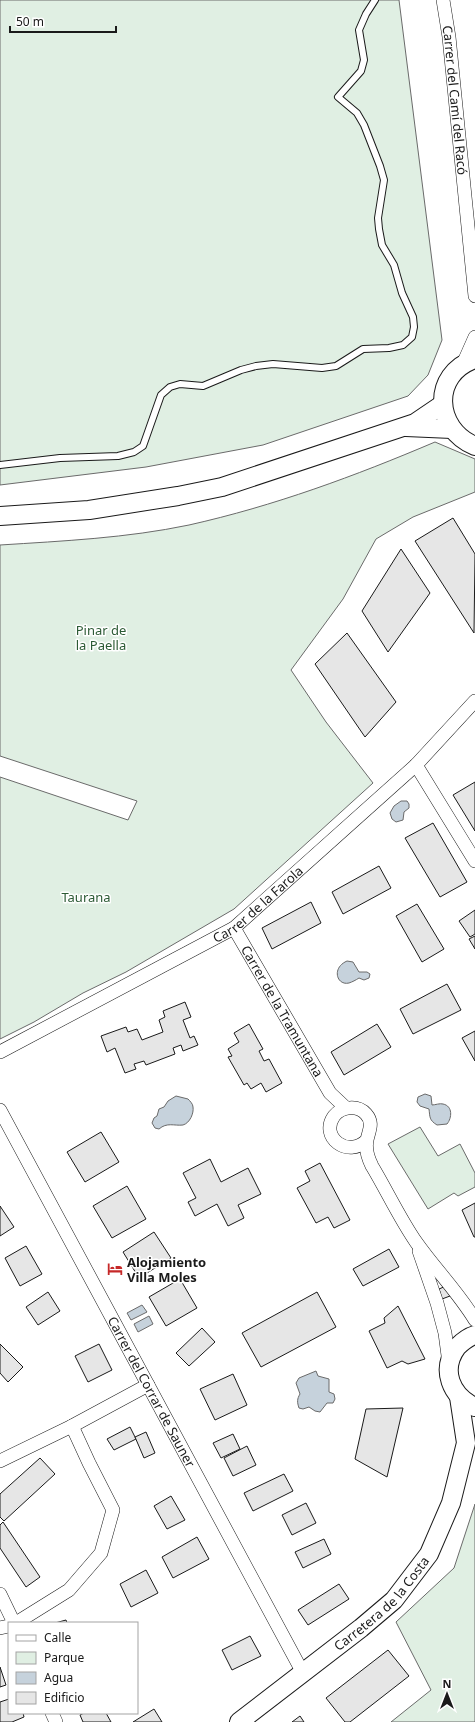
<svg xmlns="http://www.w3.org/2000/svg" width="475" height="1722" font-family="'Noto Sans',sans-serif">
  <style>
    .green { fill: #e0efe3; stroke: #6a6a6a }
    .water { fill: #c6d2dc; stroke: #6a6a6a }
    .building { fill: #e6e6e6; stroke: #1a1a1a }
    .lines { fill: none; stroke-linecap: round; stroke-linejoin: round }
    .lane-casing { stroke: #1a1a1a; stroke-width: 8 }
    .street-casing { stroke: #1a1a1a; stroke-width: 14 }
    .secondary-casing { stroke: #1a1a1a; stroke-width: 20 }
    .lane { stroke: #fff; stroke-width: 6 }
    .street { stroke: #fff; stroke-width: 13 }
    .secondary { stroke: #fff; stroke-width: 18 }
    .labels { text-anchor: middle; stroke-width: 3; stroke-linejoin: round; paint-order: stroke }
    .street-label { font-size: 13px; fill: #1a1a1a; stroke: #fff }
    .park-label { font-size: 13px; fill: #2b5a34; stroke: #fff }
    .poi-label { font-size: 13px; font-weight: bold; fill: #1a1a1a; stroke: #fff; text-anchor: start }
  </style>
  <rect width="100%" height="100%" fill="#fff"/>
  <g class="green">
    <polygon points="0,0 399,0 442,340 428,375 408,396 263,445 146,467 0,485"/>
    <path d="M435,442l40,17v33l-62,25 -37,22 -33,60 -52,71 35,52 47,61 -139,126 -108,63 -43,21 -49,29 -34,17v-262l128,43 9,-19 -137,-45v-211c63,-4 127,-7 189,-20 85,-19 166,-49 246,-83z"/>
    <polygon points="420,1127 438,1156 460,1144 475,1173 475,1187 458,1196 454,1193 428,1209 388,1144"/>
    <polygon points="475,1504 475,1722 391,1722 431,1690 396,1622 454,1568"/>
  </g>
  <g class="water">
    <polygon points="401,801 407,801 409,804 409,808 404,812 403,820 396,822 392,819 390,813 394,806"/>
    <path d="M347,961l6,1 6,10h8l3,2 -1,4 -5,2 -5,-2c-3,2 -7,4 -10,5 -12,3 -18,-15 -2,-22z"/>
    <path d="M425,1094l6,2 1,9c3,0 8,-2 11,-1 10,2 9,14 4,20l-10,1c-8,-5 -7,-8 -8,-16l-9,-3 -3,-4 1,-5z"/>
    <path d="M176,1096l12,3c2,2 5,5 5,8 1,6 -3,16 -10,18 -9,1 -16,-3 -24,4l-4,-1 -3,-5 2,-5 3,-2 2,-7 5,-2 4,-6z"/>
    <polygon points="142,1305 147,1312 131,1320 127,1313"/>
    <polygon points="149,1316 153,1324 138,1332 134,1324"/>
    <path d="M316,1371l2,5 11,3v13l5,2 1,5 -2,4h-6l-7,9 -5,-1 -6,-4 -6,2 -4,-1c-2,-6 -2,-9 1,-14l-4,-11 3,-5z"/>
  </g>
  <g class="building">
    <polygon points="453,518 475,554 474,633 415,541"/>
    <polygon points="401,549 430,593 388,652 362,611"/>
    <polygon points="347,633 396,702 365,737 315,664"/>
    <polygon points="475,782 475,831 453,795"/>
    <polygon points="433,823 467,882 440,897 405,838"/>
    <polygon points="379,866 391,888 343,914 332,892"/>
    <polygon points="311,902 321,923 272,949 262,928"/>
    <polygon points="417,904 444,949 422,962 396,916"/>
    <polygon points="475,910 475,934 470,937 459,921"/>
    <polygon points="475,936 475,949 469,939"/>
    <polygon points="447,984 461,1010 413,1034 400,1009"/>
    <polygon points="185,1002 191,1017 183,1020 190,1038 194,1036 198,1045 183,1051 181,1045 173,1048 175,1054 146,1065 144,1061 134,1064 136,1069 125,1073 115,1048 107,1052 101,1036 126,1027 128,1032 137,1029 142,1040 163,1032 159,1020 165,1017 163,1011"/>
    <polygon points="249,1024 263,1049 259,1051 264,1061 269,1059 282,1083 266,1092 261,1083 251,1089 247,1083 244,1085 228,1057 232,1056 228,1049 239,1042 234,1033"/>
    <polygon points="377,1024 391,1047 344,1075 331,1052"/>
    <polygon points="475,1031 475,1061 462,1038"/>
    <polygon points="101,1132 119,1162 85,1182 67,1152"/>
    <polygon points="210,1159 221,1182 248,1168 261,1194 238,1205 244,1218 228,1226 217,1204 195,1216 188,1202 196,1198 183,1173"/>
    <polygon points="320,1163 350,1220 334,1228 328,1217 316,1223 297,1188 310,1181 305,1171"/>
    <polygon points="127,1186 146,1219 112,1238 93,1206"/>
    <polygon points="475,1203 475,1237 474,1237 462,1210"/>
    <polygon points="0,1206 14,1227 0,1236"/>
    <polygon points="154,1232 171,1258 139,1278 123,1252"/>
    <polygon points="26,1246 42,1274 20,1286 5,1258"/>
    <polygon points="389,1249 399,1267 363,1286 353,1269"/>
    <polygon points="180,1279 197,1308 166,1326 149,1297"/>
    <polygon points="446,1286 450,1296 442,1299 439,1289"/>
    <polygon points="48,1292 60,1311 38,1325 26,1307"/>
    <polygon points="317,1292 336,1327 261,1367 242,1333"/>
    <polygon points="398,1306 425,1359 408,1364 402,1361 387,1368 369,1331 385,1323 384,1318"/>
    <polygon points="202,1328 215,1342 189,1366 176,1353"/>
    <polygon points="0,1344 23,1367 8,1382 0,1373"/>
    <polygon points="99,1344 112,1370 88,1382 75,1356"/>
    <polygon points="233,1374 247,1405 215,1420 200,1389"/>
    <polygon points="403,1408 387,1477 355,1459 366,1409"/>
    <polygon points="130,1427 136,1439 114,1450 107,1439"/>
    <polygon points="146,1432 155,1453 144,1458 135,1437"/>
    <polygon points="233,1434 240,1449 221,1458 213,1443"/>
    <polygon points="247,1446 256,1465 233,1476 224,1458"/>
    <polygon points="40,1458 55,1474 4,1521 0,1517 0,1494"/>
    <polygon points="284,1474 293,1491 253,1511 244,1493"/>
    <polygon points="171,1496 185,1520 167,1529 154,1506"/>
    <polygon points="306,1503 316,1523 292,1535 282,1515"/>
    <polygon points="3,1522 40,1577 26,1587 0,1548 0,1525"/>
    <polygon points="197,1537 209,1559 173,1578 162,1557"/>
    <polygon points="324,1539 331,1554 303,1568 295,1552"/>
    <polygon points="146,1570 158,1593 131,1607 120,1584"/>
    <polygon points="339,1584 349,1599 308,1625 298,1610"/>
    <polygon points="66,1620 67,1623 55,1623"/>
    <polygon points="250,1636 261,1656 232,1670 222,1650"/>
    <polygon points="388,1650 409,1676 350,1722 345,1722 326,1698"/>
    <polygon points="0,1667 6,1685 0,1687"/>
    <polygon points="9,1699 9,1713 23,1713 24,1717 12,1722 0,1722 0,1702"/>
    <polygon points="154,1709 162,1722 133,1722"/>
    <polygon points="84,1713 106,1713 111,1722 83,1722 80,1715"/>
    <polygon points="300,1716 304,1722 292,1722"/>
  </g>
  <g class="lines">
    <g class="lane-casing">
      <polyline id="lane" points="0,465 60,458 118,456 134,452 143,446 161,395 170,387 180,384 203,386 241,370 256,366 273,364 322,368 336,366 363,349 389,348 403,345 412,337 414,327 413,317 402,293 394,265 382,245 379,229 378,218 384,180 380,166 364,125 357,113 338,97 361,71 364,60 359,30 366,14 375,0"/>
    </g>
    <g class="street-casing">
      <g id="street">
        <path id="s1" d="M443,0l6,37 26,259"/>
        <polyline points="463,364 475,337"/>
        <polyline points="416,765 475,861"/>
        <path id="s2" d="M234,928l96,165 16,15"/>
        <path id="s3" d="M0,1052l234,-124 182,-163 59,-64"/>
        <path id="s4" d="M0,1110l303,563"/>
        <path d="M367,1140c-19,19 -48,-3 -33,-24 8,-10 24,-11 32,-2 8,9 3,16 1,26 -2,9 1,18 5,26 15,25 28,53 44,76 19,27 42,50 59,78"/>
        <polyline points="419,1251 437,1303 445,1333 449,1363"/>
        <polyline points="0,1461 72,1426 148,1385"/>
        <polyline points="0,1594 14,1623"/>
        <polyline points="16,1623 69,1590 101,1553 113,1510 89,1463 72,1426"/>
        <polyline points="0,1628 9,1626"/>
        <polyline points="52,1713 56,1722"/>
      </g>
    </g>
    <g class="secondary-casing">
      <g id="secondary">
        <path d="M475,359c-44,15 -41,70 0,87"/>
        <polyline points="406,427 452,429"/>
        <polyline points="0,516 89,510 178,496 222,487 415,423 443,404"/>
        <path d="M475,1335c-7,2 -13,7 -18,12 -17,23 -6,49 18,60"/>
        <path id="s5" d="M239,1722l122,-94 33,-28 35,-46 22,-51 15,-60 -7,-46"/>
      </g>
    </g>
    <use href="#lane" class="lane"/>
    <use href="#street" class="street"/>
    <use href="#secondary" class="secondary"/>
  </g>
  <defs>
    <g id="hotel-bare" transform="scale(1.2)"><path d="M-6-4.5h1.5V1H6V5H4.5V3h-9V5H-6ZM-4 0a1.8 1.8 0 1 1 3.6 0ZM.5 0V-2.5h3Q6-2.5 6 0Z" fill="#c62828" stroke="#fff" stroke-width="2.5" paint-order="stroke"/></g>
  </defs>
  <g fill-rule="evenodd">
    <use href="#hotel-bare" x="115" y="1269"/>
  </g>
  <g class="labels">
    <g class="street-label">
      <text dy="5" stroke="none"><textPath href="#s1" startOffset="101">Carrer del Camí del Racó</textPath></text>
      <text dy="5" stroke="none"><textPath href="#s3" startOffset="298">Carrer de la Farola</textPath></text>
      <text dy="5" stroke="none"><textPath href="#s2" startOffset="96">Carrer de la Tramuntana</textPath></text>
      <text dy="5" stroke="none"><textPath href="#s4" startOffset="320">Carrer del Corrar de Sauner</textPath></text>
      <text dy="5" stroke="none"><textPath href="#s5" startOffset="186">Carretera de la Costa</textPath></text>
    </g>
    <g class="park-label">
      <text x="101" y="635">Pinar de<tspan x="101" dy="15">la Paella</tspan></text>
      <text x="86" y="902">Taurana</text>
    </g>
    <g class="poi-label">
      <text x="127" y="1267">Alojamiento<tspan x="127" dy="15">Villa Moles</tspan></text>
    </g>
  </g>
  <rect x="8" y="1622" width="130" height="92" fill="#ffffff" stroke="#a3a3a3"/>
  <rect x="16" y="1635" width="20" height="6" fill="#ffffff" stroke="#a3a3a3"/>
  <text x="44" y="1642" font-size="12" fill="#1a1a1a">Calle</text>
  <rect x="16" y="1652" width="20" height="12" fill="#e0efe3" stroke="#a3a3a3"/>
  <text x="44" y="1662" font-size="12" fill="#1a1a1a">Parque</text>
  <rect x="16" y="1672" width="20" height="12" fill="#c6d2dc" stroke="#a3a3a3"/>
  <text x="44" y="1682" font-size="12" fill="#1a1a1a">Agua</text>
  <rect x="16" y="1692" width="20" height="12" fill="#e6e6e6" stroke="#a3a3a3"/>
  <text x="44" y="1702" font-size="12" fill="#1a1a1a">Edificio</text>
  <g transform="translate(447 1694)" stroke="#ffffff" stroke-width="3" paint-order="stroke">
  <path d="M0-3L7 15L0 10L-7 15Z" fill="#1a1a1a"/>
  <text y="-6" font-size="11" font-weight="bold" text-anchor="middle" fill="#1a1a1a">N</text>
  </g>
  <path d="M10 26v6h106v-6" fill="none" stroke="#1a1a1a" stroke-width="2"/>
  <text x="16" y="26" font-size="12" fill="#1a1a1a" stroke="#ffffff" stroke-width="3" paint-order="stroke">50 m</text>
</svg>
